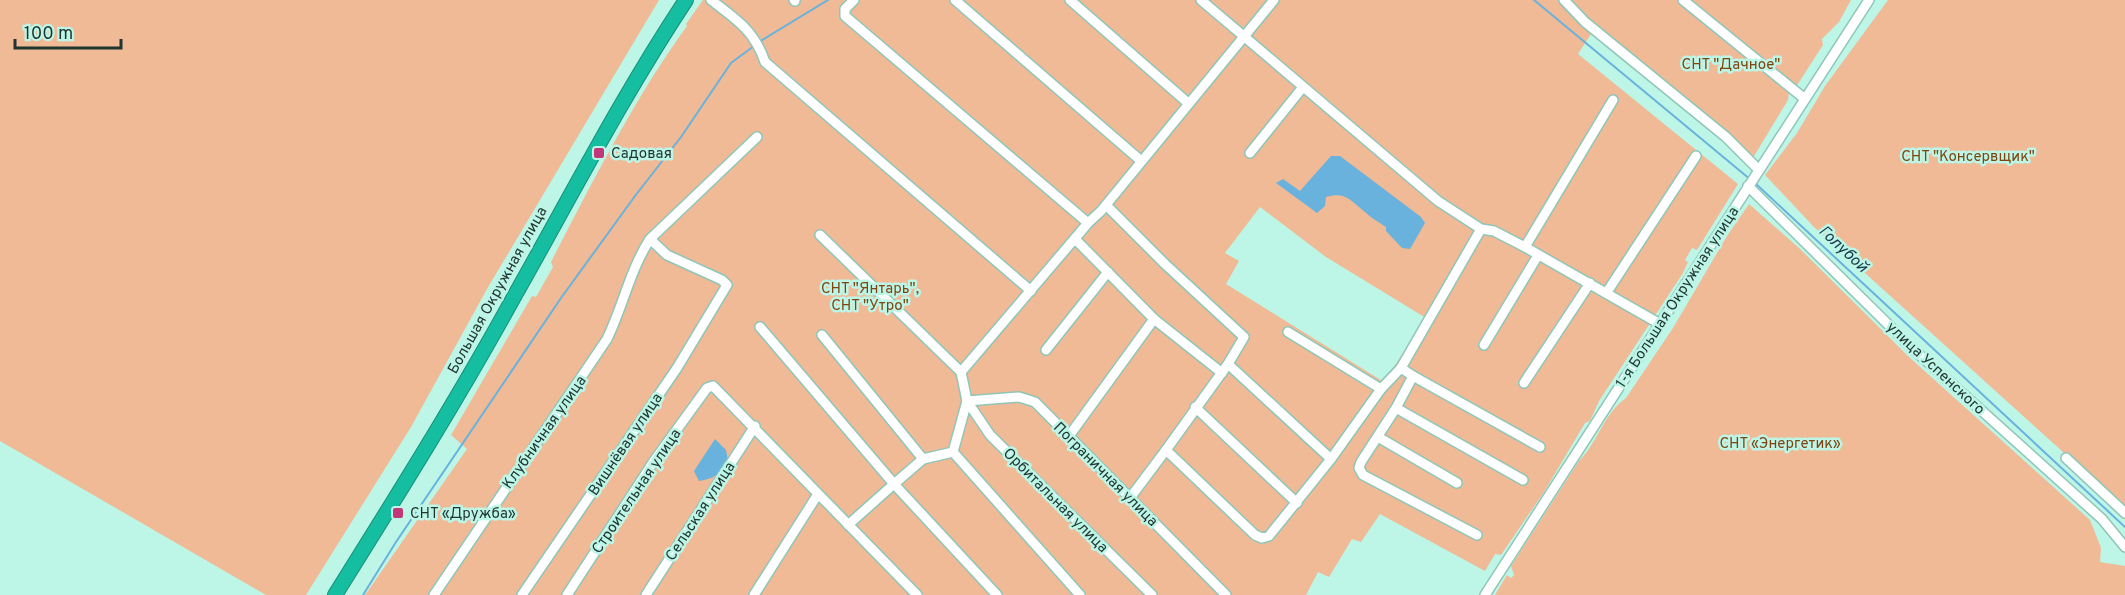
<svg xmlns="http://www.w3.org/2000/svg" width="2125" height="595" font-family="Overpass,sans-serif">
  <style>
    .green { fill: #efba95; fill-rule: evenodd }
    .water { fill: #69b2dd }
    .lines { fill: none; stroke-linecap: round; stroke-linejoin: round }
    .stream { stroke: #69b2dd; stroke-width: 2 }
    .minor-casing { stroke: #8fc6b8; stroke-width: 12 }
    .highway-casing { stroke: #188e79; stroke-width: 16 }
    .minor { stroke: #fff; stroke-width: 9 }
    .highway { stroke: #15bea1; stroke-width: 14 }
    .poi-dot { fill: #c03877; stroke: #bdf6e7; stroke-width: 2 }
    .labels { text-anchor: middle; stroke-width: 5; stroke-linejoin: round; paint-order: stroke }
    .park-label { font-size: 15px; fill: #7f4511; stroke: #bdf6e7 }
    .poi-label { font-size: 15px; fill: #1f3530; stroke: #bdf6e7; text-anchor: start }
    .street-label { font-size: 15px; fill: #1f3530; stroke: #bdf6e7 }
    .water-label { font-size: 16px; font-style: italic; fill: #18384b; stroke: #bdf6e7 }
  </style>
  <rect width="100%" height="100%" fill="#bdf6e7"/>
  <g class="green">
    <polygon points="0,0 659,0 487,289 411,427 306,595 266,595 0,441"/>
    <path d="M703,0h1148l-12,22 -17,17 1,6 -29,45 -5,2 -1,8 -37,61 -160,-127 -13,20 160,130 -36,58 -5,8 -5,-2 -7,12 3,2 -5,11 -84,128 -9,20 -5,2 -41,69 -43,63 -6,-1 -10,17 -105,-57 -19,28 -9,-3 -23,38 -11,-5 -12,23h-941l102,-146 -16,-14 81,-139 4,1 17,-30 -2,-5c41,-79 83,-163 136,-236l-1,-2zM1260,207l66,50 100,61 -42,64 -158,-98 13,-23 -14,-8z"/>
    <polygon points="1888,0 2125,0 2125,508 1814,227 1765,175 1797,133 1825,86"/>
    <path d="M1749,204l50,44 109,108 182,164 11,28 -1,14 25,4v29h-630l12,-20 4,3 3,-3 -3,-9 68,-105c19,-19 25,-48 47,-63l47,-70 54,-92z"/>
  </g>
  <g class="water">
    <path d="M1331,156h9l81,61 4,6 -15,26 -8,-1 -16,-17v-4c-7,-5 -15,-9 -21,-15 -14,-11 -19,-21 -39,-15l-1,9 -8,7 -41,-30 7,-4 17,12z"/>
    <path d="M715,439l11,11 2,11c-8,13 -14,18 -29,20l-5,-10z"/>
  </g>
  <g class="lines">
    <g class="stream">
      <polyline points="1534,0 1751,180"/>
      <polyline points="759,42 828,0"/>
      <polyline points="1755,183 2125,527"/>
      <polyline points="363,595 396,542 561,298 635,196 681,137 731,63 754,46"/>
    </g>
    <g class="minor-casing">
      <g id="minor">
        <path d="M711,0c26,20 43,30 54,62l266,229"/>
        <polyline points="794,0 795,1"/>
        <polyline points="854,0 845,9 845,16 1088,223"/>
        <polyline points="955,0 1140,160"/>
        <polyline points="1070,0 1188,103"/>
        <polyline points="1201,0 1438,201 1481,229 1494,231 1525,247 1660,324"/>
        <polyline points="1564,0 1585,22 1726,137 1759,170"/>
        <polyline points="1683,0 1805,99"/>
        <polyline points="1250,153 1303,87"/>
        <polyline points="1748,186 1912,348 2102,519 2125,547"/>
        <polyline points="1106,205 1165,264 1244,337 1228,364 1166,450 1255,535 1262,538 1269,536 1331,459 1381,389 1401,368 1481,229"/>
        <polyline points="820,235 961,372"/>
        <polyline points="1525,247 1613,100"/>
        <polyline points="1607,292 1696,156"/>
        <polyline points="1154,319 1222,373"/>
        <polyline points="760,327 894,484 923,459 822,335"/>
        <polyline points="1288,332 1381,389"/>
        <polyline points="1484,345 1537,257"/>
        <polyline points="1046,350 1108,272"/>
        <polyline points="1228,364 1331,459"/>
        <polyline points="1401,368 1413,376 1396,408 1361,462 1359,468 1363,475 1477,535"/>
        <polyline points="1413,376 1540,447"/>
        <polyline points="1524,383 1590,283"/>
        <polyline points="967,401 1019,397 1035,402 1226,595"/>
        <polyline points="967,401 990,435 1152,595"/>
        <polyline points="1195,407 1297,503"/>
        <polyline points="1396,408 1523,480"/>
        <polyline points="1069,436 1154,319 1075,239"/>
        <polyline points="1378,437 1457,483"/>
        <polyline points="953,452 1080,595"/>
        <polyline points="2066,458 2125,513"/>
        <polyline points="923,459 953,452 967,401 961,372 1088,223 1101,211 1274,0"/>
        <polyline points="1130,498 1166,450"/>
        <polyline points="848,525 894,484 997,595"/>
        <path d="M434,595l173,-256c16,-33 23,-69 43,-100l107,-102"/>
        <polyline points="522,595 677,368 727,285 722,280 667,255 650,239"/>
        <polyline points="567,595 654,461 707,388 713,386 917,595"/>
        <polyline points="646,595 755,426"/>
        <polyline points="754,595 818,494"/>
        <polyline points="1485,595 1869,0"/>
      </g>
    </g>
    <g class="highway-casing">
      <path id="highway" d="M335,595c62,-99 124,-198 180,-300 56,-99 108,-200 171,-295"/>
    </g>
    <use href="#minor" class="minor"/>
    <use href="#highway" class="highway"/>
  </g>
  <g class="poi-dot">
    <rect x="593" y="147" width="12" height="12" rx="3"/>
    <rect x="392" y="507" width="12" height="12" rx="3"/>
  </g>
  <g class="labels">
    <g class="park-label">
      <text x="1731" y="69">СНТ "Дачное"</text>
      <text x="1968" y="161">СНТ "Консервщик"</text>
      <text x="870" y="293">СНТ "Янтарь",<tspan x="870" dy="17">СНТ "Утро"</tspan></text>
      <text x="1780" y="448">СНТ «Энергетик»</text>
    </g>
    <g class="poi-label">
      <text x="611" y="158">Садовая</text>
      <text x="410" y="518">СНТ «Дружба»</text>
    </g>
    <g class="street-label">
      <text transform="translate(497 290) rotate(-61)" y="5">Большая Окружная улица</text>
      <text transform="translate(1677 297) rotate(-57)" y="5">1-я Большая Окружная улица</text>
      <text transform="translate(1936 368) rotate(43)" y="5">улица Успенского</text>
      <text transform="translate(544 432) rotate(-55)" y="5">Клубничная улица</text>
      <text transform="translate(625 444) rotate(-56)" y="5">Вишнёвая улица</text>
      <text transform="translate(1106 474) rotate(45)" y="5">Пограничная улица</text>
      <text transform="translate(636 491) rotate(-56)" y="5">Строительная улица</text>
      <text transform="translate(1056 500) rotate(45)" y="5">Орбитальная улица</text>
      <text transform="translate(700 511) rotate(-57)" y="5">Сельская улица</text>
    </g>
    <g class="water-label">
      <text transform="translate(1844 248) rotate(43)" y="6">Голубой</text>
    </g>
  </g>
  <path d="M15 39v9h106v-9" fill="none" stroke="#1f3530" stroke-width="3"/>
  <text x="24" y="39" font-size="18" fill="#1f3530" stroke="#bdf6e7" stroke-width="4.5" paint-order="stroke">100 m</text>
</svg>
